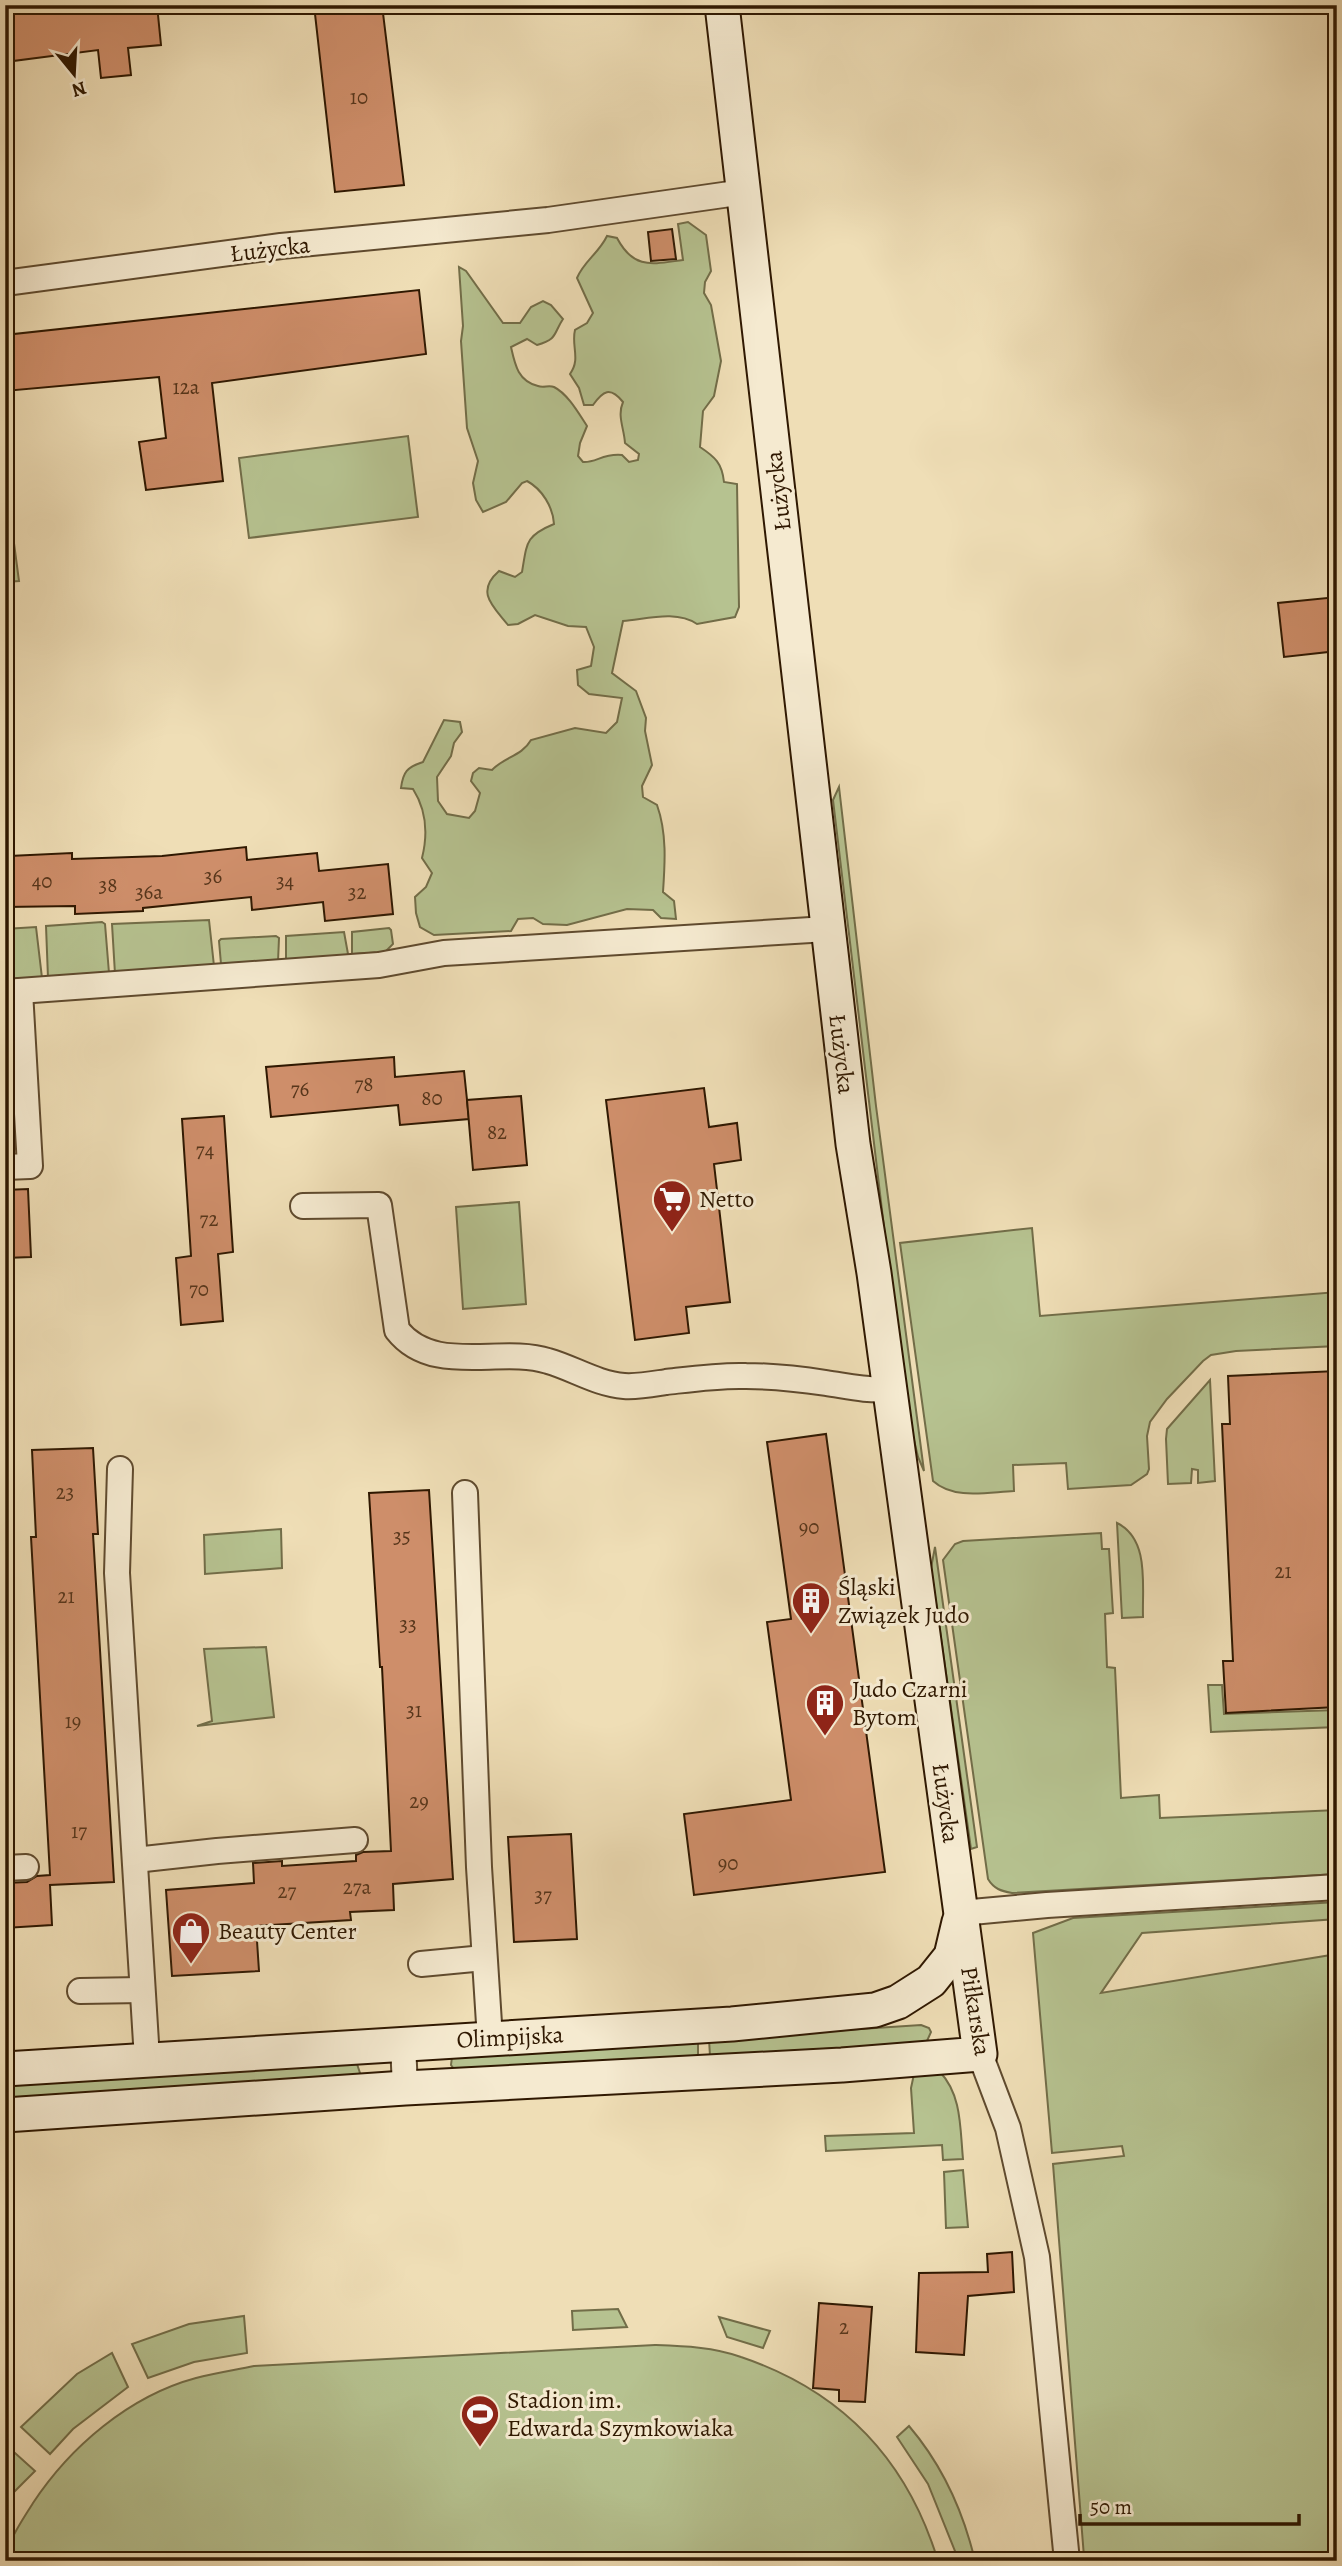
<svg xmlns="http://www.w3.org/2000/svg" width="1342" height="2566" font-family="Alegreya,serif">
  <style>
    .green { fill: #b6c290; stroke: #726d48; stroke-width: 2 }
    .building { fill: #ce8e6a; stroke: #2f1801; stroke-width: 2 }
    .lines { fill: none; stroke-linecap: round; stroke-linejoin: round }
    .street-casing { stroke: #5f4a2e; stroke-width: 28 }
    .secondary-casing { stroke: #2f1801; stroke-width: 37 }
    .street { stroke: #f5ead0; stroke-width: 24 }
    .secondary { stroke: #f5ead0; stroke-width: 33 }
    .labels { text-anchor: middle; stroke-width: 6; stroke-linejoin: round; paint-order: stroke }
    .number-label { font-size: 21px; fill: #57361b }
    .street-label { font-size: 24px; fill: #2f1801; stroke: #f5ead0 }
    .poi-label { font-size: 24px; fill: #2f1801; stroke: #f5ead0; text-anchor: start }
  </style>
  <rect width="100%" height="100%" fill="#efdeb6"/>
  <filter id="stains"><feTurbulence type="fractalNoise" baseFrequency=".00286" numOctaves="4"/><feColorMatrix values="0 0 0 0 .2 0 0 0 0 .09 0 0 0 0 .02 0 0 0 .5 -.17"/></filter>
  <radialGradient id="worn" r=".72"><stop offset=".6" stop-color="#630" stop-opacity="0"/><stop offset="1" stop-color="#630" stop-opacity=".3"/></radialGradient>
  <g class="green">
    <path d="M688,222l18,13 5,36 -6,11 -1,11 7,12 10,56 -7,35 -11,15 -3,36c15,10 22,16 24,35l13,2 2,123 -4,10 -38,7c-21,-14 -50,-5 -74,-3l-11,52 24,18 10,27 -1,13 7,34 -10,21 1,11 14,8c10,28 8,58 6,87l11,9 2,18 -15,-1 -8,-8 -26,-1 -60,16 -24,-1 -10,-6 -15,1 -7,12 -77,4 -14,-8 -4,-14 -1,-16 11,-10 6,-14 -10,-15c6,-24 5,-47 -9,-69l-12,-1c2,-16 6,-21 22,-26l21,-42 16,2 2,10 -8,11 -3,13 -14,21 1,24 9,13 22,4 6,-7 5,-18 -9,-12 2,-8 6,-5 13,2c12,-13 30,-14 39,-30l44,-12 31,5 11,-11 5,-24 -33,-4 -11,-9 -1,-15 14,-4 3,-19 -8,-20 -18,-1 -33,-11 -17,9 -10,1c-15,-19 -33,-33 -9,-54l16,6 7,-5c5,-29 3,-36 32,-48 -1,-17 -12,-35 -27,-43l-5,2 -16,19 -23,10 -7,-12 -3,-17 5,-22 -11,-33 -6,-87 2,-15 -4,-59 7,4 37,52h17l11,-16 12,-6 8,4 12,14c-10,15 -5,20 -26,26l-10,-6 -16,8c4,18 7,34 27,39 5,2 11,-1 16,1 14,7 25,27 33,39l-7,17 -2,13 5,6c13,1 20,-9 39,-7l7,7 9,-2 1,-6 -14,-11c-1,-15 -8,-27 -2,-41 -13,-16 -20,-11 -30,3h-9l-5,-17 -9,-14c11,-15 1,-28 5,-44l12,-7 6,-10 -16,-35c7,-17 22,-25 30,-42l10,2c17,32 35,26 66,22l-5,-36z"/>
    <polygon points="408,436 418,517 249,538 239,458"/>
    <polygon points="5,475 19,581 5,582"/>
    <polygon points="839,787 876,1106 924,1471 918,1457 913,1436 892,1294 833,800"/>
    <polygon points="209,920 214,966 115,974 112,924"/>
    <polygon points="102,922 105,924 109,973 48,978 46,926"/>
    <polygon points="36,927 42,978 5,983 5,929"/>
    <polygon points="389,928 391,930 393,944 385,952 352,954 352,932"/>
    <polygon points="344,932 348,954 346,956 286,960 286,936"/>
    <polygon points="276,936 279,938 278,962 221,964 219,941 221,939"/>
    <polygon points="519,1202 526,1304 463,1309 456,1207"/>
    <path d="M1032,1228l8,88 297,-24v54l-101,5 -25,4 -8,6 -36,38 -17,23 -3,14 2,33 -2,5 -16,11 -63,4 -2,-26 -53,2 1,26c-26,1 -60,9 -81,-10l-33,-238z"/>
    <polygon points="1210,1380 1215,1481 1198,1483 1198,1470 1192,1469 1191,1483 1168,1484 1166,1439 1167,1429"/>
    <path d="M1117,1523c33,16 25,63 26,94l-21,1z"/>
    <polygon points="281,1529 282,1568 205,1574 204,1535"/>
    <path d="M1101,1533l1,16h7l4,64 -8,1 2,53 8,1 6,130 38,-3 1,23 177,-8v64l-325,19c-11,-2 -18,-4 -24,-14l-45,-319 12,-16 8,-3z"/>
    <polygon points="935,1547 977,1847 971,1849 931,1568"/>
    <polygon points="266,1647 274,1717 197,1726 212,1721 204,1649"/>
    <polygon points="1208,1685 1222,1685 1224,1714 1337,1710 1337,1727 1211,1732"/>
    <polygon points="1337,1902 1337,1919 1142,1933 1101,1993 1337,1954 1337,2561 1077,2561 1084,2557 1053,2164 1124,2156 1122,2146 1052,2153 1033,1933 1073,1918"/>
    <polygon points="921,2025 929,2028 931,2032 927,2041 922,2043 710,2056 709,2039"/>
    <polygon points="698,2039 698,2057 456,2072 451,2065 452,2057"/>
    <polygon points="357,2064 360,2073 355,2079 5,2100 5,2079"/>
    <path d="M940,2072c22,23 20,57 23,87l-20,1 -1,-15 -116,6 -1,-15 89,-3 -3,-45 3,-14z"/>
    <polygon points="963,2170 968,2227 946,2228 944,2172"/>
    <polygon points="618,2309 627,2327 573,2330 572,2311"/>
    <polygon points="244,2316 247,2353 194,2362 148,2378 132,2344 189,2324"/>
    <polygon points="719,2317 770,2331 763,2348 727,2337"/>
    <path d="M655,2345c28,1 59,2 86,12 101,34 166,102 197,204h-933c3,-21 17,-40 28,-58 37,-56 96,-107 163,-125 19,-5 39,-8 58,-12z"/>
    <polygon points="112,2353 128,2387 73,2429 50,2454 21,2427 77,2374"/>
    <path d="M909,2426c34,40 54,84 66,135h-16l-31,-77 -31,-47z"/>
    <polygon points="5,2444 35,2471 5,2501"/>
  </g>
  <g class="building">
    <polygon points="5,5 157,5 161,45 128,48 131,75 101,78 98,50 5,62"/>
    <polygon points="314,5 382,5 404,185 335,192"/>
    <polygon points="672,229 676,259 651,261 648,232"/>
    <polygon points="419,290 426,354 212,383 223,481 146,490 139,442 166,438 159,377 5,391 5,335"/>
    <polygon points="1337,597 1337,651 1284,657 1278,603"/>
    <polygon points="246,847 247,860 317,853 319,871 388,864 393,914 325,921 323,902 252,910 251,897 143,908 143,911 75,914 75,906 5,907 5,857 9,856 72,853 72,859 162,856"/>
    <polygon points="394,1057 395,1077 464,1071 469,1119 400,1125 398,1105 271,1117 266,1067"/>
    <polygon points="704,1088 709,1127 737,1123 741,1160 714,1164 730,1302 686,1307 689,1333 635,1340 606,1100"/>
    <polygon points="521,1096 527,1165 473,1170 467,1100"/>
    <polygon points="224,1116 233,1252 218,1254 223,1321 181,1325 176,1258 191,1256 182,1119"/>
    <polygon points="28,1189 31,1257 5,1258 5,1190"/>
    <polygon points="1337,1371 1337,1707 1226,1713 1223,1661 1233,1661 1222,1424 1230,1424 1228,1376"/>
    <polygon points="826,1434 885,1872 694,1895 684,1814 791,1800 767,1622 791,1619 767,1442"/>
    <polygon points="93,1448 98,1534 93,1534 114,1882 50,1885 52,1925 5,1928 5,1883 27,1882 37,1876 50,1875 31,1537 36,1537 32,1450"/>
    <polygon points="429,1490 453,1879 393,1884 394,1910 350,1912 351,1920 256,1926 259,1971 172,1976 166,1890 254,1883 253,1863 282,1861 282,1866 356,1861 356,1855 363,1852 391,1851 382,1667 380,1667 369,1493"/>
    <polygon points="571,1834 577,1939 514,1942 508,1837"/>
    <polygon points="1012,2252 1014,2292 968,2296 964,2355 916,2352 919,2273 988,2272 987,2254"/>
    <polygon points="819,2303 872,2307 865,2402 839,2401 839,2390 813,2388"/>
  </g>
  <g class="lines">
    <g class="street-casing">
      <g id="street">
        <polyline points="5,283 281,246 548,220 744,192"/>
        <polyline points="5,992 379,965 444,953 827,929"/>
        <polyline points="5,1167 30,1166 20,991"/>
        <path d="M303,1206l76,-1 18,125c36,46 103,16 151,31 25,7 49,23 76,25 14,1 29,-2 42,-4 26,-3 54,-7 80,-6 27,0 53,3 80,7 21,3 41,8 63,6"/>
        <polyline points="120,1469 117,1573 147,2059"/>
        <polyline points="465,1493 479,1867 490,2039"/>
        <polyline points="135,1860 217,1851 355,1840"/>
        <polyline points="5,1868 26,1867"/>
        <polyline points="961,1913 1047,1905 1337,1887"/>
        <polyline points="421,1964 484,1958"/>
        <polyline points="80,1991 142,1990"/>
        <polyline points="403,2043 405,2088"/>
        <polyline points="980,2054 1008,2128 1037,2257 1067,2561"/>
      </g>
    </g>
    <g class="secondary-casing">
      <g id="secondary">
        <polyline points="5,2069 732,2024 875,2010 898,2002 931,1981 951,1956 959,1922"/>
        <polyline points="5,2115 405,2088 842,2065 980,2054 874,1273 853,1144 722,5"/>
      </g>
    </g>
    <use href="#street" class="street"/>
    <use href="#secondary" class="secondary"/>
  </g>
  <defs>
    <g id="supermarket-pin" transform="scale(2.0125)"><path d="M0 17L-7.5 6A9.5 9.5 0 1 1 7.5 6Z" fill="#8f2418" stroke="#f5ead0"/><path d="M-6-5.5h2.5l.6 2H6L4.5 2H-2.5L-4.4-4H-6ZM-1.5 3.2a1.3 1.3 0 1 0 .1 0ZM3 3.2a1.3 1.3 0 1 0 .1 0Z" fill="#fff"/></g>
    <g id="building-pin" transform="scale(2.0125)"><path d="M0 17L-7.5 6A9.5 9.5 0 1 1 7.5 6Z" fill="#8f2418" stroke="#f5ead0"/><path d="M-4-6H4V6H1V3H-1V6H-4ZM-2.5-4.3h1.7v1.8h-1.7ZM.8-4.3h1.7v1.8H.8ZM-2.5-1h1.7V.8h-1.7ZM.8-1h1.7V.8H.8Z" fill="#fff"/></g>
    <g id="shop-pin" transform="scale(2.0125)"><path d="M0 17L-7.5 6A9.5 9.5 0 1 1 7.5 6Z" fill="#8f2418" stroke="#f5ead0"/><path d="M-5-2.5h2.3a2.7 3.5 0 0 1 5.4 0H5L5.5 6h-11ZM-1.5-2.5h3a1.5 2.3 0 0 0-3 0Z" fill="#fff"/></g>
    <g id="stadium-pin" transform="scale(2.0125)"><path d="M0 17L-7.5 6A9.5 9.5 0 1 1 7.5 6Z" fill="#8f2418" stroke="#f5ead0"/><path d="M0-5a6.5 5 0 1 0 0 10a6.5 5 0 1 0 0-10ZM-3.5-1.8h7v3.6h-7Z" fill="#fff"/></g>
  </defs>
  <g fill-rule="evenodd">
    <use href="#supermarket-pin" x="672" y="1199"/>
    <use href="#building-pin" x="811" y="1601"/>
    <use href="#building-pin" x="825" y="1703"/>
    <use href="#shop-pin" x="191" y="1931"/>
    <use href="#stadium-pin" x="480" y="2414"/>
  </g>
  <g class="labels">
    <g class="number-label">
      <text x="359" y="104">10</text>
      <text x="186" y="394">12a</text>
      <text x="213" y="883">36</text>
      <text x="42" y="888">40</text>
      <text x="285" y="888">34</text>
      <text x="108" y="892">38</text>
      <text x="149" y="899">36a</text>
      <text x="357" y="899">32</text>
      <text x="364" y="1091">78</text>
      <text x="300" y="1096">76</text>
      <text x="432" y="1105">80</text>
      <text x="497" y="1139">82</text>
      <text x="205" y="1157">74</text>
      <text x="209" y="1226">72</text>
      <text x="199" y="1296">70</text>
      <text x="65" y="1499">23</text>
      <text x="809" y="1534">90</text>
      <text x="402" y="1543">35</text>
      <text x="1283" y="1578">21</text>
      <text x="66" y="1603">21</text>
      <text x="408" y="1631">33</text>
      <text x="414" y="1717">31</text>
      <text x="73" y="1728">19</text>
      <text x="419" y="1808">29</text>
      <text x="79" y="1838">17</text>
      <text x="728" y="1870">90</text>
      <text x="357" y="1894">27a</text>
      <text x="287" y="1898">27</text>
      <text x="543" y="1902">37</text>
      <text x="844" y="2334">2</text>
    </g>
    <g class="street-label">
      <text transform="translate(270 249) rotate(-7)" y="8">Łużycka</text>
      <text transform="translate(778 491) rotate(-97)" y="8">Łużycka</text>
      <text transform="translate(842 1054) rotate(83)" y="8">Łużycka</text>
      <text transform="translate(946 1803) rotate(82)" y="8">Łużycka</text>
      <text transform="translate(976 2011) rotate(81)" y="8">Piłkarska</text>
      <text transform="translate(510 2037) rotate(-3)" y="8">Olimpijska</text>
    </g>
    <g class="poi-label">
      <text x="699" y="1207">Netto</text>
      <text x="838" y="1595">Śląski<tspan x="838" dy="28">Związek Judo</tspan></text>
      <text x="852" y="1697">Judo Czarni<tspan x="852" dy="28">Bytom</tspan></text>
      <text x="218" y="1939">Beauty Center</text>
      <text x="507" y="2408">Stadion im.<tspan x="507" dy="28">Edwarda Szymkowiaka</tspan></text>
    </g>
  </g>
  <rect width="1342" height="2566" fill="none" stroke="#efdeb6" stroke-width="28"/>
  <rect x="7" y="7" width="1328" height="2552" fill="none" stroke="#2f1801" stroke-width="3.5"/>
  <rect x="14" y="14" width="1314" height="2538" fill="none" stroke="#2f1801" stroke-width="2"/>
  <g transform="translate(74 74) rotate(162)" stroke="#f5ead0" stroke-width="5" paint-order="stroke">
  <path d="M0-5L12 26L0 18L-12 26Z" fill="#2f1801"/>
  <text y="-10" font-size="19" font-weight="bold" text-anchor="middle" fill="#2f1801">N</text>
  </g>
  <path d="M1080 2514v10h219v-10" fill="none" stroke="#2f1801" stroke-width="3.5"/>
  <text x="1090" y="2514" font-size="21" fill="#2f1801" stroke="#f5ead0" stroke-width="5" paint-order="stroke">50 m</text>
  <rect width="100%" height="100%" filter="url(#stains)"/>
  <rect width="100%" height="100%" fill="url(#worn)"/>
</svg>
